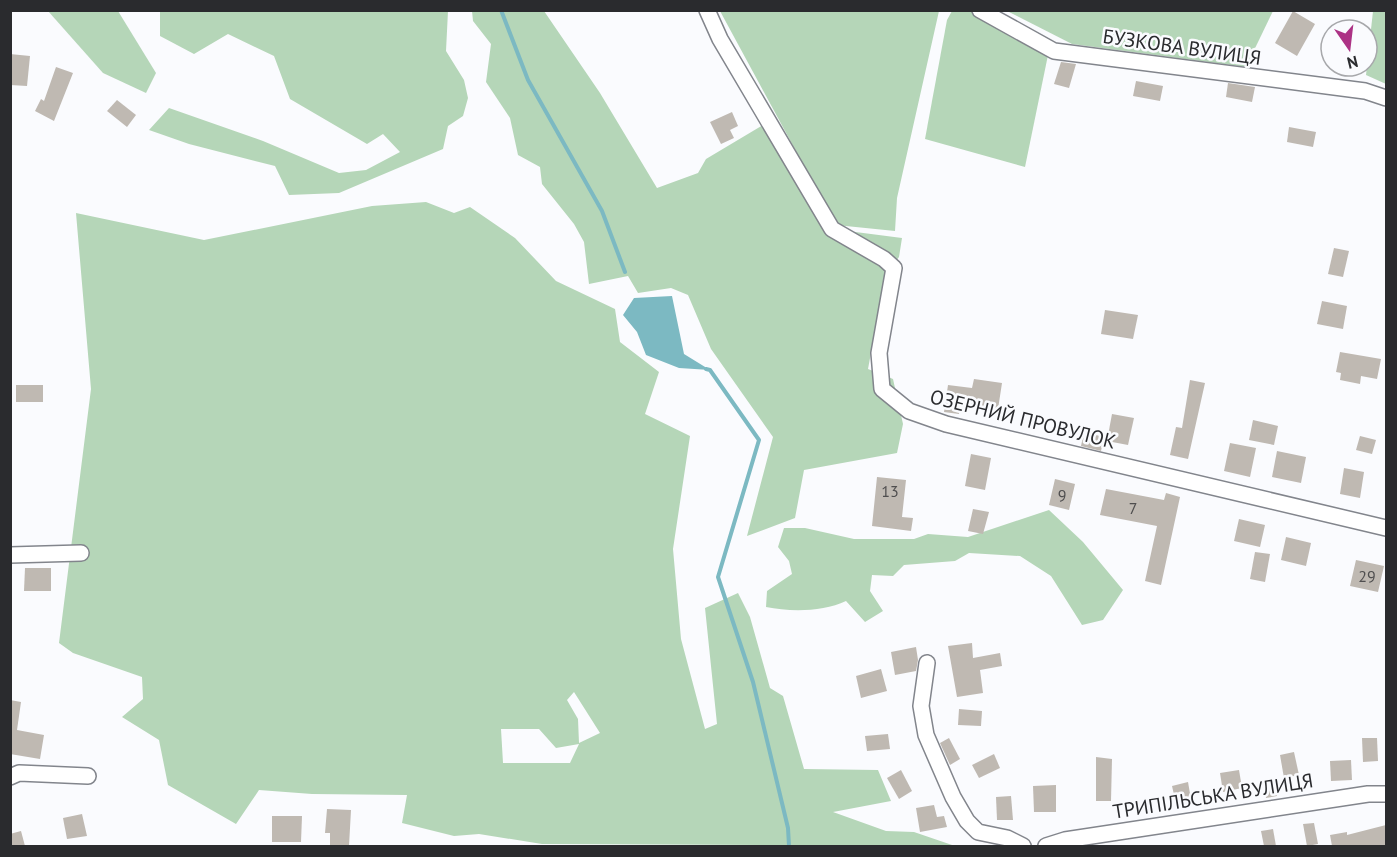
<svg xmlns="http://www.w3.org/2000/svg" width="1397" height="857" font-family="'PT Sans',sans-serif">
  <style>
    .green { fill: #b5d6b8; fill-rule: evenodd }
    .water { fill: #7cb9c2 }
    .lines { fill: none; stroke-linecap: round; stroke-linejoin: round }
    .stream { stroke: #7cb9c2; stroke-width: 4 }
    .building { fill: #bfb9b2 }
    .minor-casing { stroke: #82858c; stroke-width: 18 }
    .minor { stroke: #fff; stroke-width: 15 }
    .labels { text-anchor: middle; stroke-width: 5; stroke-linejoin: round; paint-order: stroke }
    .number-label { font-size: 16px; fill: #4f4e4f }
    .street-label { font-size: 20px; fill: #2a2b2e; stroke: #fafbfe }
  </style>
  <rect width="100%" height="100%" fill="#fafbfe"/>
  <g class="green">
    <polygon points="118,11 156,73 146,93 103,73 48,11"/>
    <polygon points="160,11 448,11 446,51 464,80 468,98 463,116 448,126 443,149 339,193 289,195 275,166 189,144 149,130 169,108 263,141 339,173 366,170 400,152 383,134 367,144 290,99 274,56 228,34 194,54 160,36"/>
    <polygon points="472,11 544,11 600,93 657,188 698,173 706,159 763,125 824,231 840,230 902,238 899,257 885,276 868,369 893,379 903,424 897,453 804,470 795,518 747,536 773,437 711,349 688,295 671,288 638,293 628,276 589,284 584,242 574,224 542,184 540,167 518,155 510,118 486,82 491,44 473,21"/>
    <polygon points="720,11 939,11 897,198 895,231 836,225"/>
    <polygon points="952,11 970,11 1048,55 1025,167 925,139 947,20"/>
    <polygon points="1007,11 1273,10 1273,11 1246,67 1072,44"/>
    <polygon points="1373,11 1386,11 1386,84 1366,75"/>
    <path d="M426,202l28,11 16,-6 45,31 41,43 59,28 5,33 39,30 -14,42 45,22 -17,113 8,90 24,90 12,-5 -12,-116 33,-15 12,24 20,71 13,8 21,73 74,1 13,31 -58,11 53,19 28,1 41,14 -413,-2 -63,-10 -25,2 -52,-13 5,-28 -95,-1 -53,-4 -23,34 -68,-39 -9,-45 -37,-23 21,-18 -1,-22 -69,-24 -14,-10 32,-254 -15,-176 128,27 168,-34zM574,692l26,41 -21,10 -1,-24 -11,-19zM539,729l17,19 23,-4 -9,19h-67l-2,-34z"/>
    <path d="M1049,510l34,32 40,48 -20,30 -21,5 -31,-49 -31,-20 -51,-3 -14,8 -51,4 -11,11 -21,-1 -2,16 13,20 -18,11 -19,-21c-23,11 -56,11 -80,6l1,-16 25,-17 -3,-13 -11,-14 6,-19h21l49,11h60l14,-5 40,3z"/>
  </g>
  <polygon class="water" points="672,296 684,354 710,370 679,368 646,355 637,332 623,315 634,298"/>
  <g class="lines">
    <g class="stream">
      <polyline points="501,10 528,80 602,211 625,272"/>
      <polyline points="706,369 710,370 759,440 718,577 753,682 788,828 789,846"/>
    </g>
  </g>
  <g class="building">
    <polygon points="1293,11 1315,24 1297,56 1275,43"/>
    <polygon points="10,54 30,56 27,86 10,85"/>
    <polygon points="1061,62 1076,64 1069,88 1054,84"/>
    <polygon points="56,67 73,73 54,121 35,111 41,99 44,101"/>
    <polygon points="1136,81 1163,86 1160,101 1133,96"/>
    <polygon points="1228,83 1255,87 1252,102 1226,97"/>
    <polygon points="117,100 136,115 127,127 107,111"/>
    <polygon points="732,112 738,126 730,130 734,138 721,144 710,122"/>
    <polygon points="1289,127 1316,132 1313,147 1287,142"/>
    <polygon points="1334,248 1349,251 1343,277 1328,274"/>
    <polygon points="1322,301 1347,306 1343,329 1317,324"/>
    <polygon points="1105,310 1138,315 1133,339 1101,334"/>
    <polygon points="1340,352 1381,359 1377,379 1361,376 1360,384 1340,380 1341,373 1336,372"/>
    <polygon points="974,379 1002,383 998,409 961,403 959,414 944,412 948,385 972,388"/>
    <polygon points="1190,380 1205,383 1188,459 1170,455 1176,427 1182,428"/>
    <rect x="16" y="385" width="27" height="17"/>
    <polygon points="1112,414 1134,418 1128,445 1107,441"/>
    <polygon points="1253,420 1278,426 1274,445 1249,440"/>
    <polygon points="1084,432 1104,437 1101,451 1081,446"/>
    <polygon points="1360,436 1376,440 1372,454 1356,450"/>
    <polygon points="1230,443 1256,448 1250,477 1224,471"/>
    <polygon points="1277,451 1306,457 1301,483 1272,477"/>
    <polygon points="971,454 991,458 985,490 965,486"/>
    <polygon points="1344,468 1364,472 1360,498 1340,494"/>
    <polygon points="877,477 906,480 902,517 913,518 911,531 872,526"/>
    <polygon points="1055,479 1075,484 1069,510 1049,505"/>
    <polygon points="1106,489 1164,500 1166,493 1180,497 1161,585 1145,581 1157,526 1100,515"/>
    <polygon points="973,509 989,512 983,534 968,531"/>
    <polygon points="1239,519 1265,525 1260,547 1234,541"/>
    <polygon points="1286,537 1311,543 1306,566 1281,560"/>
    <polygon points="1255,552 1270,554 1265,582 1250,579"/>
    <polygon points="1356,560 1384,566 1378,592 1350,586"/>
    <polygon points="25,568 51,568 51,591 24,591"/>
    <polygon points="972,643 973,658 1000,653 1002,666 980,670 983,693 957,697 948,646"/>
    <polygon points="916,647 918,660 916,671 895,675 891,652"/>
    <polygon points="881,669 887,691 861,698 856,676"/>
    <polygon points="10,700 21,702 17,730 44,735 40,759 10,754"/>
    <polygon points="959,709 982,711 981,726 958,725"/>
    <polygon points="888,734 890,749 867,751 865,736"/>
    <polygon points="949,738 960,759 950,765 940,743"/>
    <polygon points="1362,738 1377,738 1378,761 1363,762"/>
    <polygon points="1294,752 1299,775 1284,778 1280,755"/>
    <polygon points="994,754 1000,768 979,778 972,765"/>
    <polygon points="1096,757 1112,759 1111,801 1096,801"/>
    <polygon points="1351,760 1352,780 1331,781 1330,761"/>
    <polygon points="901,770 912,791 899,799 887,778"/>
    <polygon points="1239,770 1242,788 1223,792 1220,773"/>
    <polygon points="1274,780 1277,796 1266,798 1263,782"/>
    <polygon points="1188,782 1192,805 1177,808 1172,786"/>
    <polygon points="1056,785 1056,812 1034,812 1033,786"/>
    <polygon points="1011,796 1013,820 997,820 996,797"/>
    <polygon points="934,805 937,817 944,816 947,827 920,832 916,808"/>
    <polygon points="327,809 351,810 349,846 330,846 330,833 325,833"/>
    <polygon points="82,814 87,836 67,839 63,818"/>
    <polygon points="272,816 302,816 301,842 272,842"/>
    <polygon points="1314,823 1318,844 1307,846 1303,824"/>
    <polygon points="1386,825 1386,846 1332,846 1330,835 1347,832 1347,835"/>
    <polygon points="1273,829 1276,846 1264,846 1261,831"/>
    <polygon points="21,831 25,846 10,846 10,834"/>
  </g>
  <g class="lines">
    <g class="minor-casing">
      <g id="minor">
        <polyline points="707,10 720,39 832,229 884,259 894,268 879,353 882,389 909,411 946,424 1386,528"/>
        <polyline points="980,10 1054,51 1365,91 1386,98"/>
        <polyline points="10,555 81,553"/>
        <polyline points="927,663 921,706 926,735 953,797 967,821 978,832 1007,838 1023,846"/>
        <polyline points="10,777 19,773 88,776"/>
        <polyline points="1046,846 1065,840 1368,794 1386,794"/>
      </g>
    </g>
    <use href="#minor" class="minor"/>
  </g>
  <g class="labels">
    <g class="number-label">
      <text x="890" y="497">13</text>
      <text x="1062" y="501">9</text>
      <text x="1133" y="514">7</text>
      <text x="1367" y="582">29</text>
    </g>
    <g class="street-label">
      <text transform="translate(1182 47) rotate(8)" y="7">БУЗКОВА ВУЛИЦЯ</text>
      <text transform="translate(1023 419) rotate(14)" y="7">ОЗЕРНИЙ ПРОВУЛОК</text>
      <text transform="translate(1213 796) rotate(-9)" y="7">ТРИПІЛЬСЬКА ВУЛИЦЯ</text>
    </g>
  </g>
  <rect width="1397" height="857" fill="none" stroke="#2a2b2e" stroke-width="24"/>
  <g transform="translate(1349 48) rotate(166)"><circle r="28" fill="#fafbfe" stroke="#a7a8ab" stroke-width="1.5"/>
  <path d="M0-4.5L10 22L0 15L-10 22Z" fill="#ac3285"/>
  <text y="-9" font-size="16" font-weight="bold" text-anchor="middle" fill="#2a2b2e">N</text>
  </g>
</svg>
